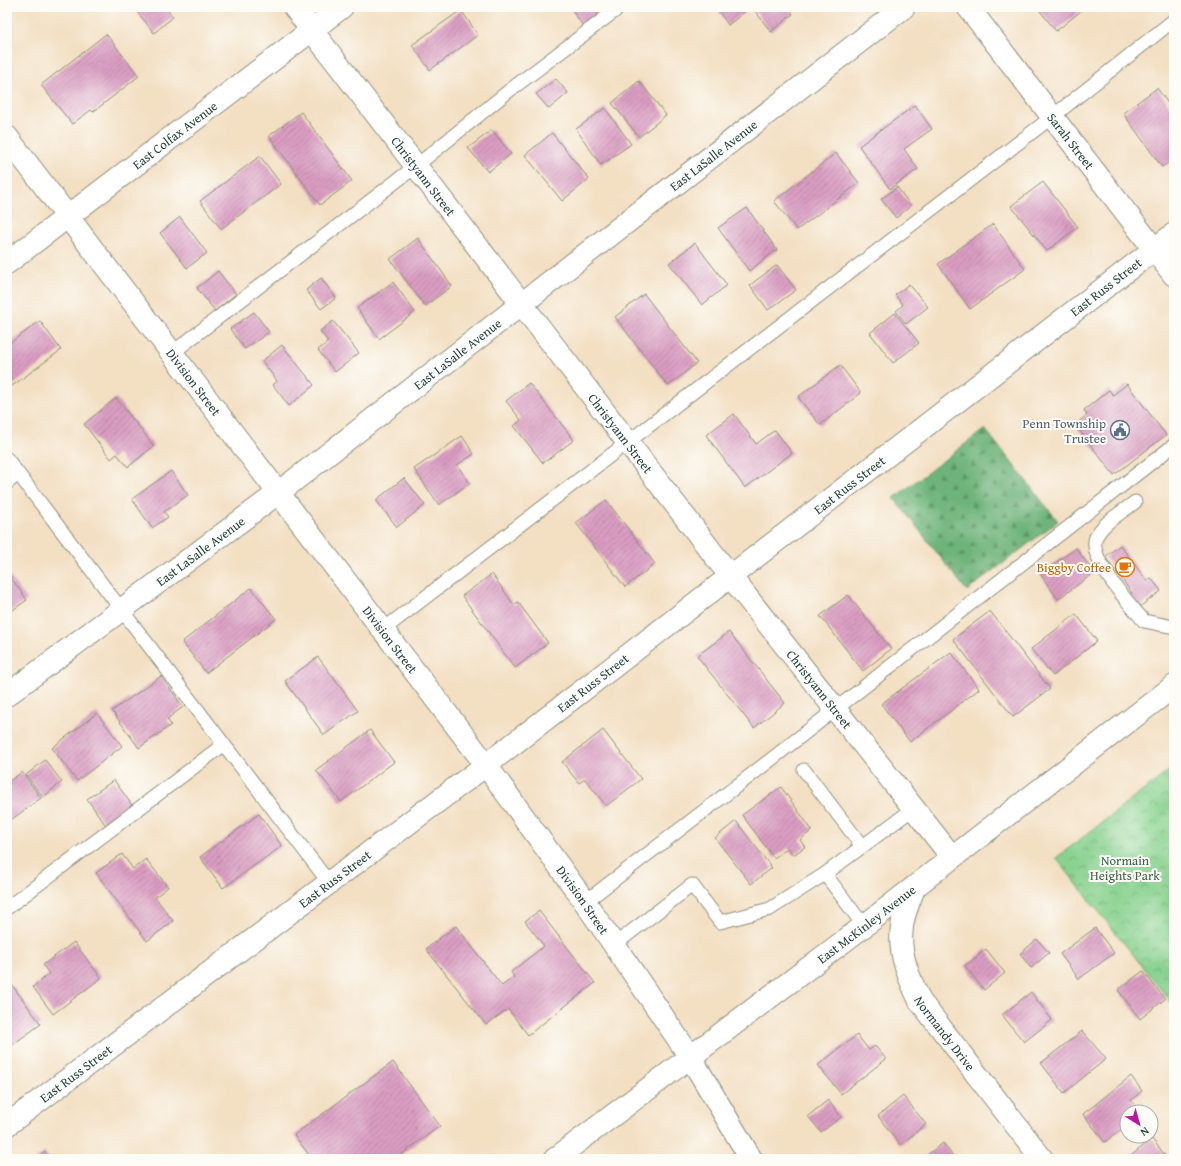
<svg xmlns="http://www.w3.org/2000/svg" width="1181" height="1166" font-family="'Gentium Book Plus',serif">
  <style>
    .forest { fill: url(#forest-firs); stroke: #467857 }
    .park { fill: url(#park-crowns); stroke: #548862 }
    .building { fill: url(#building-hatch) }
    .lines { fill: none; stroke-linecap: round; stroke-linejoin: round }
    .lane-casing { stroke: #898e7b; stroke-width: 15 }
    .street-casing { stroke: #898e7b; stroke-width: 24 }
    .secondary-casing { stroke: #898e7b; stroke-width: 24 }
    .primary-casing { stroke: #898e7b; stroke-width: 24 }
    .lane { stroke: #fff; stroke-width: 13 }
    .street { stroke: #fff; stroke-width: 22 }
    .secondary { stroke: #fff; stroke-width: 22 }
    .primary { stroke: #fff; stroke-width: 22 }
    .labels { text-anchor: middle; stroke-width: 4; stroke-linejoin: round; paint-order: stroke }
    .street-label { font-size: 13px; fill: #1f3d34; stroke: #fdfcf7 }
    .service-label { font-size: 13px; fill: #4e5e75; stroke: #fdfcf7; text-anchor: end }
    .food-label { font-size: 13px; fill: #c56008; stroke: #fdfcf7; text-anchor: end }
    .park-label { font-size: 13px; fill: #39624b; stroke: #fdfcf7 }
  </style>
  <defs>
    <pattern id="forest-firs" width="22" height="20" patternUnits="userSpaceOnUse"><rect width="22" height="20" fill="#6eb47a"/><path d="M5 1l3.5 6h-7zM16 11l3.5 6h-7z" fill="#5a9465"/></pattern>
    <pattern id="park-crowns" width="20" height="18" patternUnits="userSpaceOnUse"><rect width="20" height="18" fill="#88d28f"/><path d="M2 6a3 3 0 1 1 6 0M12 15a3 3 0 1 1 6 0" fill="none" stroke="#6fac76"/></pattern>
    <pattern id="building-hatch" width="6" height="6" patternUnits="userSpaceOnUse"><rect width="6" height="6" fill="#da9dc2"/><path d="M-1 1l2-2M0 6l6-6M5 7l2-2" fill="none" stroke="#b0819e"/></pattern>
  </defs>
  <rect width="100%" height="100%" fill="#fdfcf7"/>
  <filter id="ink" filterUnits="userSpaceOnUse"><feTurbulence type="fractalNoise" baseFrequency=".025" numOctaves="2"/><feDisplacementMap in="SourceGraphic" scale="8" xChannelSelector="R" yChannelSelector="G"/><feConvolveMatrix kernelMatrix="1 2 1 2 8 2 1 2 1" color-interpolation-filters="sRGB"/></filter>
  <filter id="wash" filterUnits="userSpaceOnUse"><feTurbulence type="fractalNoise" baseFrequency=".012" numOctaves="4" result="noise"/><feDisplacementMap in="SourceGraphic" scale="16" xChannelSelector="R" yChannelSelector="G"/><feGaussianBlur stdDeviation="0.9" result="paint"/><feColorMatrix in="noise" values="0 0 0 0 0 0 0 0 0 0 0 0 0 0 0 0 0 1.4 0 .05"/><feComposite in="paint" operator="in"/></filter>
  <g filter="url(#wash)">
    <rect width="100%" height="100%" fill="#f3dfc2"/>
    <polygon class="forest" points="985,429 1058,521 967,591 894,498"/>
    <polygon class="park" points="1174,767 1174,1006 1056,858"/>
    <g id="blocks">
      <g class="building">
        <polygon points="136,7 165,7 173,17 154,33 134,8"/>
        <polygon points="570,7 593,7 598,15 583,26"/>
        <polygon points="716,7 751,7 728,25"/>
        <polygon points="752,7 787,7 793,14 771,32"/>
        <polygon points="1037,7 1086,7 1056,31"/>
        <polygon points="461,10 478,35 430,70 412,45"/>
        <polygon points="106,34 139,76 93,112 91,110 72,124 41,85"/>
        <polygon points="556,79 568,93 549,109 536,94"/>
        <polygon points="639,81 666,115 639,137 612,103"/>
        <polygon points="1157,88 1174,112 1174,159 1162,167 1123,113"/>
        <polygon points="915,105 932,129 904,149 918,169 890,189 859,146"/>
        <polygon points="605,108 631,144 601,165 576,129"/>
        <polygon points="301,112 352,181 320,205 269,136"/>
        <polygon points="492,130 511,154 488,172 468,148"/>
        <polygon points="552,133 589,179 562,201 525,155"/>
        <polygon points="836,153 859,183 797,230 774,201"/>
        <polygon points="260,156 281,184 221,229 200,201"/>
        <polygon points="1043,182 1078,227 1047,251 1011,206"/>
        <polygon points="897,187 911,206 896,218 881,199"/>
        <polygon points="747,208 777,250 749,271 718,228"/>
        <polygon points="180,217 207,253 187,268 160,233"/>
        <polygon points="993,224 1025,269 970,309 938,264"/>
        <polygon points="418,238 452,286 425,306 390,259"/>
        <polygon points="695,243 727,285 702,305 669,263"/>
        <polygon points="777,265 796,290 768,310 750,285"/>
        <polygon points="218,271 236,294 215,311 197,288"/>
        <polygon points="321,278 336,298 321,309 306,290"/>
        <polygon points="393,282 415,312 379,339 357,308"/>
        <polygon points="909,284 928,307 906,324 896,311 903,305 895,295"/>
        <polygon points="644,294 697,363 668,386 615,317"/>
        <polygon points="254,312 269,332 245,349 230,329"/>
        <polygon points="895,313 919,343 893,363 870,333"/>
        <polygon points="40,321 61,350 12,386 7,379 7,345"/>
        <polygon points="333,321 359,353 335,372 318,350 328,342 320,331"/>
        <polygon points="282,345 314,385 289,406 273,385 277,381 262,361"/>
        <polygon points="840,365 861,393 820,425 798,397"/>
        <polygon points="529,383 574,440 543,463 514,426 521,420 506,401"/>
        <polygon points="1127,384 1166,435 1114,475 1075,425 1087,415 1084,410 1109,390 1113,395"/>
        <polygon points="116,398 154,446 128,467 117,454 111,459 84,424"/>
        <polygon points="734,414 756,444 775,430 792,453 745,488 706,435"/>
        <polygon points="462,436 474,454 457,465 470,483 439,505 414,469"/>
        <polygon points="171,471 188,495 164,512 168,517 152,528 132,499"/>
        <polygon points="404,478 425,505 397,527 376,500"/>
        <polygon points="606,500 655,564 625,587 576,523"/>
        <polygon points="1120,545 1147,581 1151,578 1161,591 1138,608 1129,596 1132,593 1105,557"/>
        <polygon points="1076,548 1094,573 1058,599 1040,574"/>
        <polygon points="7,572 27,600 7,614"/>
        <polygon points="492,574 514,605 518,602 548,643 515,668 462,596"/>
        <polygon points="251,588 276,619 206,673 182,642"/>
        <polygon points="848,595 891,649 863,671 820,616"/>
        <polygon points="990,611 1050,689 1013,717 953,639"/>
        <polygon points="1076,614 1097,641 1053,676 1031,649"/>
        <polygon points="729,632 785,703 754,728 697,656"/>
        <polygon points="951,652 979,689 910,742 881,704"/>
        <polygon points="318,657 358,711 324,735 285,681"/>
        <polygon points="161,676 183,707 167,719 171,725 139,748 112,711"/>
        <polygon points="97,713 122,746 77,781 52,748"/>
        <polygon points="370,730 394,762 341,802 316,770"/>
        <polygon points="603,730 641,779 606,806 585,779 579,783 562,762"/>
        <polygon points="45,760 62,782 43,797 26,775"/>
        <polygon points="22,772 41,798 12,819 7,812 7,783"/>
        <polygon points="114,780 134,808 107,827 87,799"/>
        <polygon points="781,787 812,830 800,840 805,847 793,855 788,848 774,858 742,815"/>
        <polygon points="259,814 282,846 223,888 200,857"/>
        <polygon points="736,821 772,868 751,884 715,838"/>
        <polygon points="122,854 133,869 146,859 168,887 155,897 173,921 147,941 96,873"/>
        <polygon points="539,911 595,983 528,1035 508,1009 486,1025 426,949 456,926 502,986 514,977 511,972 544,946 525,921"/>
        <polygon points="1095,928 1114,953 1079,979 1060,954"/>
        <polygon points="1037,939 1049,953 1031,968 1020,954"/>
        <polygon points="74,942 101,978 53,1014 33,987 49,974 43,965"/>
        <polygon points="986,949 1005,973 984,990 965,966"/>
        <polygon points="1143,971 1165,999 1140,1019 1118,990"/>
        <polygon points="12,985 41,1024 9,1047 7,1044 7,988"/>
        <polygon points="1031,992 1052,1020 1024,1042 1002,1015"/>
        <polygon points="1082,1031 1106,1059 1064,1093 1041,1063"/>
        <polygon points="857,1035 869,1050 875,1046 886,1059 841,1094 818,1065"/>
        <polygon points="393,1062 440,1126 395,1159 312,1159 294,1135"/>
        <polygon points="1131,1076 1142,1091 1131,1100 1140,1112 1127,1112 1127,1125 1105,1142 1083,1114"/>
        <polygon points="903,1096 926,1124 900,1145 878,1116"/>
        <polygon points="828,1100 841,1117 821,1132 808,1116"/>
        <polygon points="1152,1139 1168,1159 1127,1159"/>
        <polygon points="943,1143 955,1159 922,1159"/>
        <polygon points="45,1152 50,1159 35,1159"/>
      </g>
    </g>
  </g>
  <g filter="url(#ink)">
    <use href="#blocks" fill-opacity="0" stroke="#898e7b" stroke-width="1"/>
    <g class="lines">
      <g class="lane-casing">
        <g id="lane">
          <polyline points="172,353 416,166 510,90 620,7"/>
          <polyline points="7,459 330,884"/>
          <polyline points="7,483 18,474"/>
          <path d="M1135,502c-12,10 -32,20 -39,35 -9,22 34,67 48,84l30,6"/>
          <polyline points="384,629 1052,117 1174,20"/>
          <polyline points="804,770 862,846"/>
          <polyline points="825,874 864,926"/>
          <polyline points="585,902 755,772 1174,445"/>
          <polyline points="7,908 223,745"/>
          <polyline points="614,945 692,885 720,922 770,909 825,874 913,809"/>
        </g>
      </g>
      <g class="street-casing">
        <g id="street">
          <path id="s1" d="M294,7l437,570 221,280"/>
          <path id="s2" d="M968,7l206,268"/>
          <path id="s3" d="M7,263l335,-256"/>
          <path id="s4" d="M7,695l271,-202 626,-486"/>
          <path id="s5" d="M914,888c-4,12 -11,26 -12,39 -4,26 7,51 18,74l122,158"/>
          <polyline points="691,1058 751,1159"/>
          <path id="s6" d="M7,1125l479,-360 688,-531"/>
        </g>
      </g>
      <g class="secondary-casing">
        <g id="secondary">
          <path id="s7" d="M7,137l479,628 99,137 106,156"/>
        </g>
      </g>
      <g class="primary-casing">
        <g id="primary">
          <path id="s8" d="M555,1159l309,-233 310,-240"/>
        </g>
      </g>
      <use href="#lane" class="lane"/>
      <use href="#street" class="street"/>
      <use href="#secondary" class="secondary"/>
      <use href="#primary" class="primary"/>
    </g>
  </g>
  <defs>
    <g id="civic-ring" transform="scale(1)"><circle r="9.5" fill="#fdfcf7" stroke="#5c6f8a" stroke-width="1.5"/><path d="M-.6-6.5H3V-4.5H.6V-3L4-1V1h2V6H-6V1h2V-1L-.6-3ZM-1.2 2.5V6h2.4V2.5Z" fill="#5c6f8a"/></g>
    <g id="cafe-ring" transform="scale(1)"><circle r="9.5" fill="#fdfcf7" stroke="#e8710a" stroke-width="1.5"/><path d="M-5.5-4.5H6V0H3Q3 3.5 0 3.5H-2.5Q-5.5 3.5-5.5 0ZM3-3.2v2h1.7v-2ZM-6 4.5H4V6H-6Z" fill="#e8710a"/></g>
  </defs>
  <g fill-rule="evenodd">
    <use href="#civic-ring" x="1120" y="430"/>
    <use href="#cafe-ring" x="1125" y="567"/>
  </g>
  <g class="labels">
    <g class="street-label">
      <text dy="5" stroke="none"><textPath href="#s3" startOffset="211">East Colfax Avenue</textPath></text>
      <text dy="5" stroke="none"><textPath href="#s2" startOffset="169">Sarah Street</textPath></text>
      <text dy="5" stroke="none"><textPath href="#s4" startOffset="889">East LaSalle Avenue</textPath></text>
      <text dy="5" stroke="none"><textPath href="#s1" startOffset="213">Christyann Street</textPath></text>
      <text dy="5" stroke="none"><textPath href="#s6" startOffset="1382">East Russ Street</textPath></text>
      <text dy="5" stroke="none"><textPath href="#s4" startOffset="565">East LaSalle Avenue</textPath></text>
      <text dy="5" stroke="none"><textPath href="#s7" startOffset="308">Division Street</textPath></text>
      <text dy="5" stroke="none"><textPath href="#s1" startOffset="537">Christyann Street</textPath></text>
      <text dy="5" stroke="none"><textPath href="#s6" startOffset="1058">East Russ Street</textPath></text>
      <text dy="5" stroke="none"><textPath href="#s4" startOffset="241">East LaSalle Avenue</textPath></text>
      <text dy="5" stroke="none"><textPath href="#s7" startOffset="632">Division Street</textPath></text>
      <text dy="5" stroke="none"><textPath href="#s6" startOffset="734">East Russ Street</textPath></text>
      <text dy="5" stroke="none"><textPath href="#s1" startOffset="861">Christyann Street</textPath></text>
      <text dy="5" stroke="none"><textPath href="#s6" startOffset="410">East Russ Street</textPath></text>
      <text dy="5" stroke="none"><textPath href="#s7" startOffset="956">Division Street</textPath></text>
      <text dy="5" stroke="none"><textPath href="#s8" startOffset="390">East McKinley Avenue</textPath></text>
      <text dy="5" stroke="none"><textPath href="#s5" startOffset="159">Normandy Drive</textPath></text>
      <text dy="5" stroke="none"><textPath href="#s6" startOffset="86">East Russ Street</textPath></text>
    </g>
    <g class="service-label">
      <text x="1106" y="428">Penn Township<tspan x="1106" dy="15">Trustee</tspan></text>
    </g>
    <g class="food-label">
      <text x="1111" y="572">Biggby Coffee</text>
    </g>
    <g class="park-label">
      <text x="1125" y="865">Normain<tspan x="1125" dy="15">Heights Park</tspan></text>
    </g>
  </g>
  <rect width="1181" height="1166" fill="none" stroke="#fdfcf7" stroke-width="24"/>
  <g transform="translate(1139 1124) rotate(143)"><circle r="19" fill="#fdfcf7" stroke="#a4b0a9"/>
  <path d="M0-3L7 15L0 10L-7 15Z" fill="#b5179e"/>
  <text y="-6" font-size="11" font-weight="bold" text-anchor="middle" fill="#1f3d34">N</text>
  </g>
</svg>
